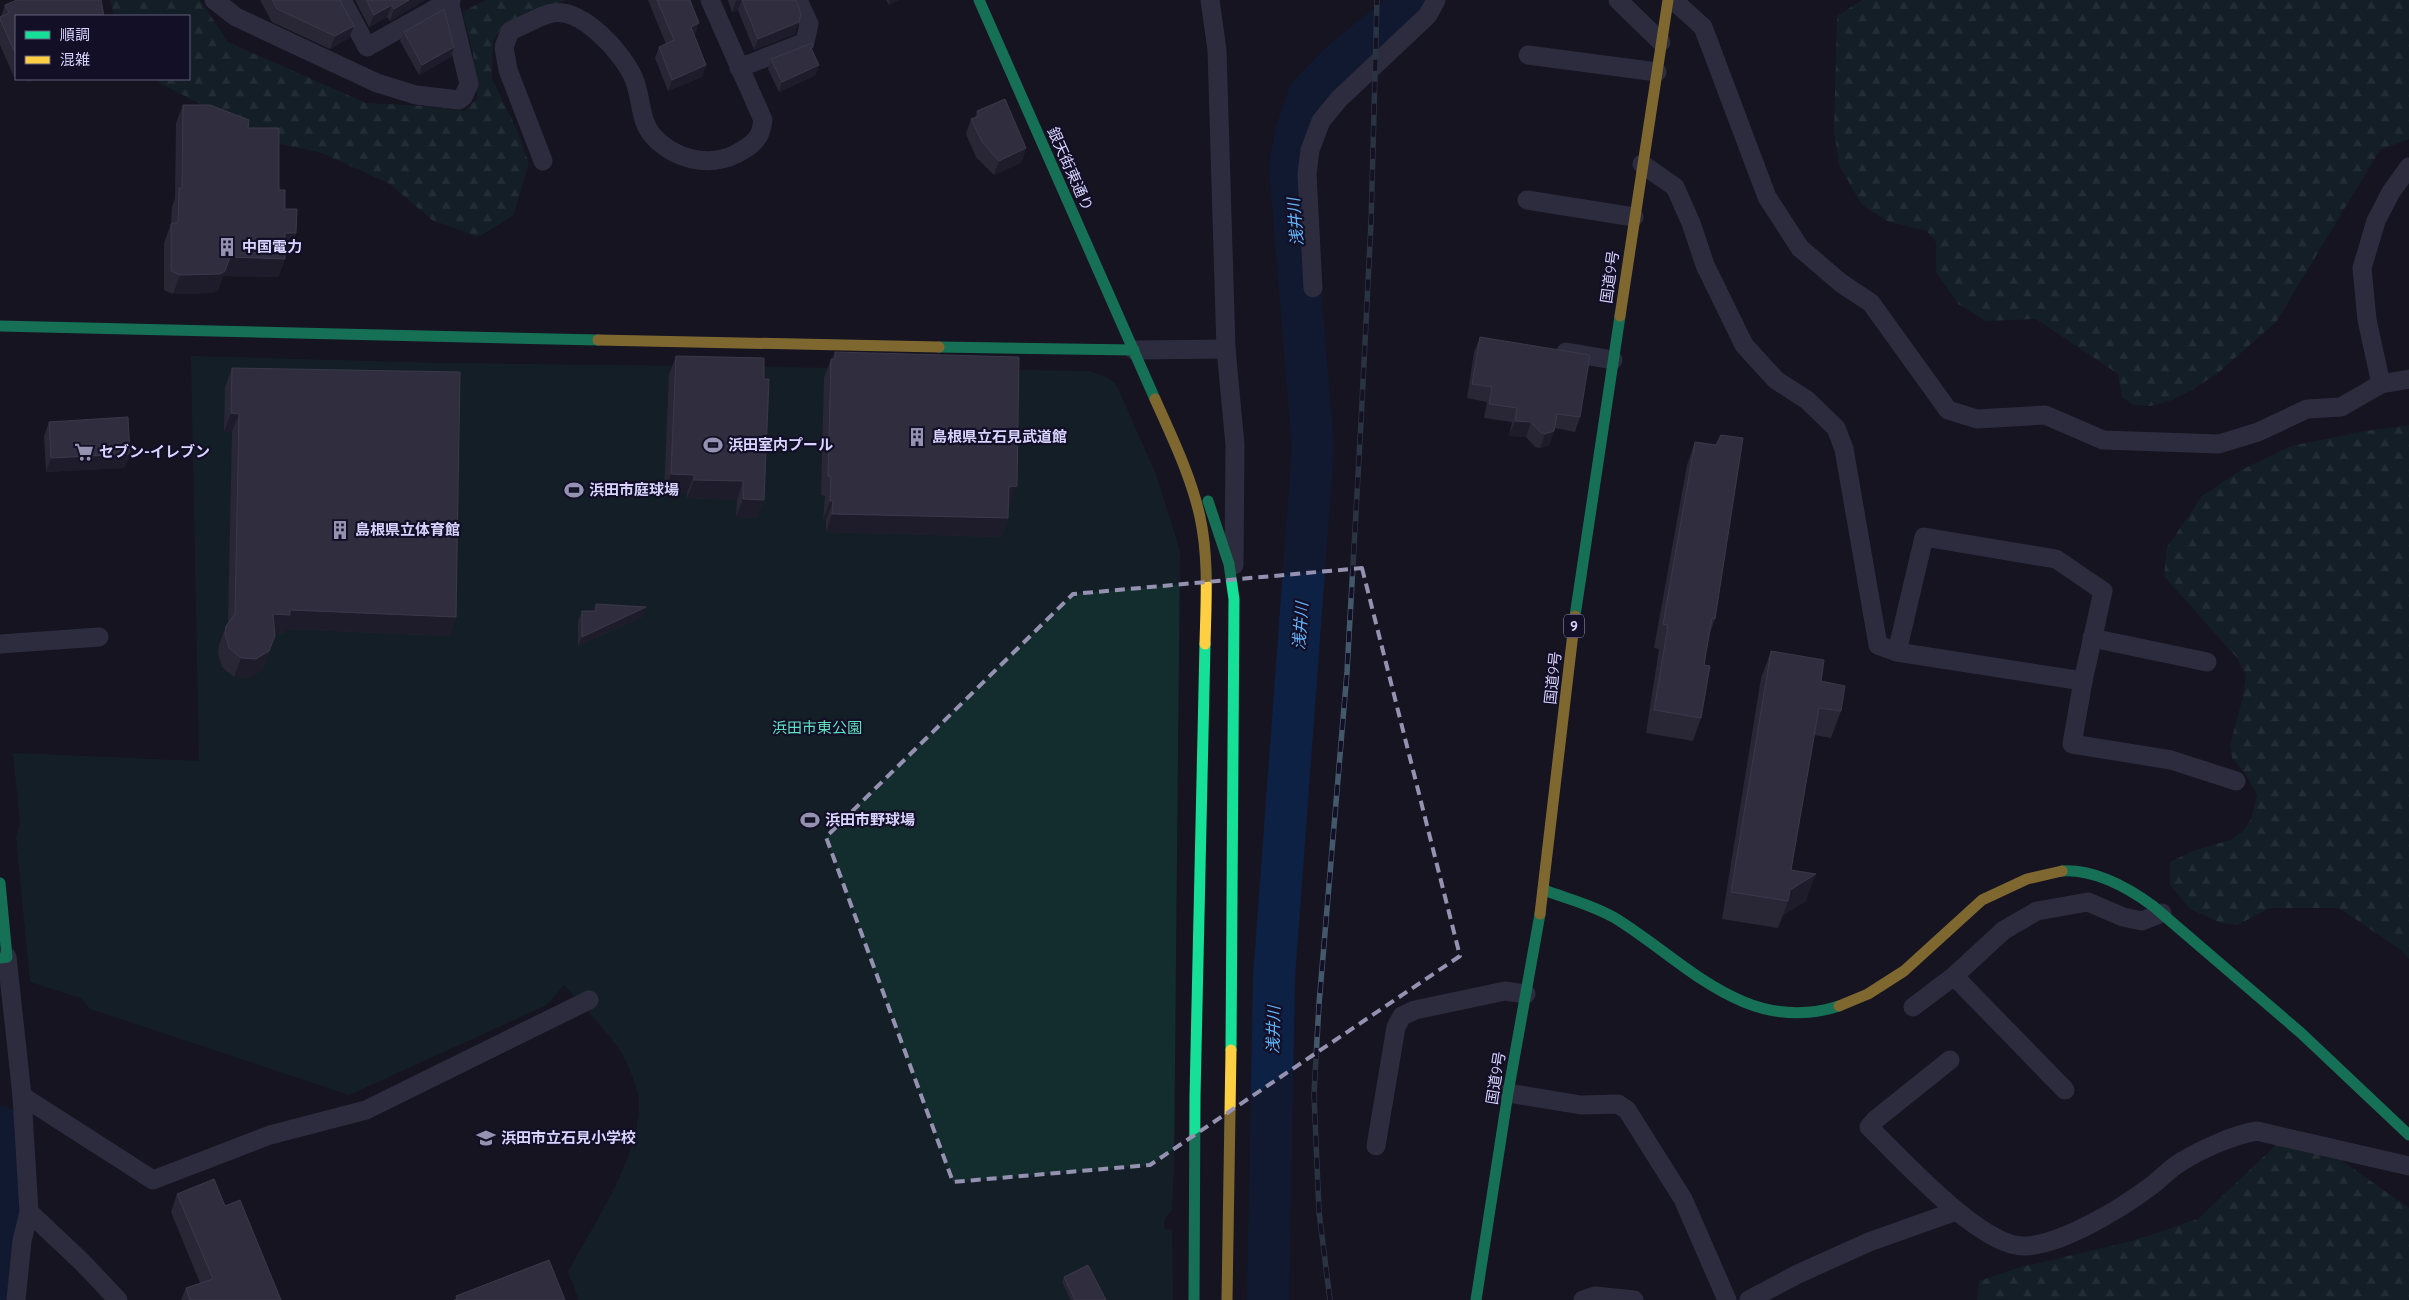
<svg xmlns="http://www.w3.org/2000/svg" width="2409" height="1300" font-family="Quicksand,'Noto Sans JP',sans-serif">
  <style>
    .green { fill: #132c2d }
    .forest { fill: url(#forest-firs) }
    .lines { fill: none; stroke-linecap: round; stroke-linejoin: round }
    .river { stroke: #0d2144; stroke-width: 42 }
    .street { stroke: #4a4962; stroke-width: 19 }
    .fast { stroke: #16e098; stroke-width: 11 }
    .slow { stroke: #ffcf43; stroke-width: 11 }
    .rail-casing { stroke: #43596b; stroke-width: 5.5 }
    .rail { stroke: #130f26; stroke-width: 4; stroke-dasharray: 11; stroke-linecap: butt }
    .wall { fill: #403d50 }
    .shaded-wall { fill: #282635 }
    .building { fill: #504e63; stroke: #66637b }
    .marked { fill: none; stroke: #9591b1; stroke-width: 4; stroke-dasharray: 10 6; stroke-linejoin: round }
    .labels { text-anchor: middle; stroke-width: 4.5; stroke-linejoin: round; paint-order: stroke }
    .shield { fill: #130f26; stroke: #9e99be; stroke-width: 1 }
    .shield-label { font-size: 14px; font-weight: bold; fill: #d9d4ff }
    .street-label { font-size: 15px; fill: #d9d4ff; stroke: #130f26 }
    .poi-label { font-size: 15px; font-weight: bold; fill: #d9d4ff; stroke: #130f26; text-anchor: start }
    .park-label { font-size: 15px; fill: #5fe0c0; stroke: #130f26 }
    .water-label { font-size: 16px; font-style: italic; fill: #62b6ff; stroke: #130f26 }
  </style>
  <defs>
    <pattern id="forest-firs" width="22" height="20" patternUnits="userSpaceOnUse" patternTransform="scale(1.25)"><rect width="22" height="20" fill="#132c2d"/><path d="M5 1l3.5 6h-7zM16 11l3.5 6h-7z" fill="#354a4c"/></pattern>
  </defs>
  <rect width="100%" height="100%" fill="#161421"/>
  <path class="green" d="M191,356l249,7 649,8 19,7 8,6 41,93 23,74 -6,616 -2,43c-6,7 -10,10 -7,19l7,1 1,70h-594l-11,-28c26,-49 72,-114 71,-170 0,-14 -14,-45 -22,-56 -16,-22 -36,-41 -53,-61l-17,20 -198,90 -259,-86 -9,-11 -51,-16 -14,-145 4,-14 -7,-70 186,8z"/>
  <g class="forest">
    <polygon points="110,0 200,0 228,42 366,103 425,106 465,111 477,98 473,53 462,12 486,0 566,0 501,28 493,42 492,79 518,132 529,164 513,216 478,237 432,220 390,184 322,153 280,144 161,84 156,79 189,79 189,16 114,16"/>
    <polygon points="1862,0 2409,0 2409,139 2380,150 2276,322 2218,373 2192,390 2169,401 2151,406 2133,405 2122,397 2118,374 2036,319 1986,321 1958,304 1936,272 1936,242 1927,231 1889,222 1862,205 1839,165 1834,130 1837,16"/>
    <polygon points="2409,425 2409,959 2401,950 2339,908 2270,908 2237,925 2221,923 2190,909 2170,885 2170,862 2192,851 2230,840 2242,832 2251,819 2257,795 2244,772 2232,758 2230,745 2243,697 2246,674 2237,658 2164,576 2167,547 2202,496 2241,470 2291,446 2365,431"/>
    <polygon points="2278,1143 2335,1156 2409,1208 2409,1300 1977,1300 1979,1281 2021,1267 2132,1241 2198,1219"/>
  </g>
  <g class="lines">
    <g class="river">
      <polyline points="0,1127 3,1252 0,1284"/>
      <polyline points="1268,1300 1274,977 1313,448 1290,167 1296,133 1309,95 1340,63 1408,8 1411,0"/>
    </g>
    <g class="street">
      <polyline points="214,0 236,17 377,83 416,95 459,100 463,97 469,84 449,1"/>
      <polyline points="342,0 367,47 451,0"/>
      <polyline points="1210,0 1217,50 1226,349 1235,445 1234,565"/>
      <polyline points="1618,0 1661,42"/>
      <polyline points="1673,0 1703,27 1767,197 1800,248 1841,283 1871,303 1948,410 1977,419 2045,415 2103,440 2219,444 2258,432 2307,409 2341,407 2381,384 2409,379"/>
      <polyline points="1528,55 1657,72"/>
      <polyline points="739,68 805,42 809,24 798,0"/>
      <path d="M543,161l-35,-91 -4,-23 6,-16c13,-5 29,-15 42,-18 30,-6 72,41 82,66 8,19 5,41 19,57 21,23 55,32 83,18 7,-4 17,-9 21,-16 4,-4 5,-13 6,-18l-53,-120"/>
      <polyline points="1642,164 1675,187 1691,223 1705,265 1744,345 1776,380 1807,400 1836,428 1844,449 1878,645 1897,652 2083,681 2072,744 2171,760 2236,781"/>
      <polyline points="1527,200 1634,217"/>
      <polyline points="1313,288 1307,174 1310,150 1321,121 1339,99 1428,15 1436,0"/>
      <polyline points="1134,350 1226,349"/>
      <polyline points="1566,352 1613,360"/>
      <polyline points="2381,384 2367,320 2362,268 2376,221 2391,192 2409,167"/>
      <polyline points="2092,638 2207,662"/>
      <polyline points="0,644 99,637"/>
      <polyline points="1897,652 1924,537 2056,559 2103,591 2083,681"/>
      <polyline points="7,957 22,1096 29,1212 22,1241 16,1300"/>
      <polyline points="1954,976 2004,930 2037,911 2088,902 2123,917 2142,921 2162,913"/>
      <polyline points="1913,1007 1954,976 2065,1090"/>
      <path d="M1950,1060l-75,60 -6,7c31,30 113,122 157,119 37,-2 96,-38 125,-60 10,-7 19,-18 30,-24 19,-12 54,-28 76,-31l152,35"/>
      <polyline points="1508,1093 1581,1105 1618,1104 1627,1110 1683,1199 1727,1300"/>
      <polyline points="22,1096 153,1180 270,1135 366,1110 589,1000"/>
      <polyline points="1376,1146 1396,1027 1402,1016 1415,1010 1505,991 1526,994"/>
      <polyline points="29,1212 82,1262 118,1300"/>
      <polyline points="1583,1300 1595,1296 1634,1300"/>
      <polyline points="1749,1300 1798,1274 1869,1242 1956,1211"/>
    </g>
    <g class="fast">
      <polyline points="979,0 1155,399"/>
      <polyline points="0,326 598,340"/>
      <polyline points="939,347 1134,350"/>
      <polyline points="1208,501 1229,564 1234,599 1231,1050"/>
      <polyline points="1575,616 1620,316"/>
      <path d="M2062,871c33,-2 65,16 91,35l148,127 108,102"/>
      <polyline points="0,883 7,957 0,958"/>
      <path d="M1544,890c24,9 49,15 71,28 70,43 131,118 224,88"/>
      <polyline points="1194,1300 1195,1096 1205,644"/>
      <polyline points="1476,1300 1508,1093 1540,914"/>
    </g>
    <g class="slow">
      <polyline points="1620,316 1668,0"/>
      <polyline points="598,340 939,347"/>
      <path d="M1155,399c17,38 36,77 45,118 9,41 6,85 5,127"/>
      <polyline points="1540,914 1575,616"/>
      <polyline points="1839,1006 1868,994 1904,971 1982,900 2027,879 2062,871"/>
      <polyline points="1227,1300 1231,1050"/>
    </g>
    <g class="rail-casing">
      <polyline id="rail" points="1330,1300 1319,1212 1314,1094 1319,1004 1347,672 1361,422 1371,223 1377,0"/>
    </g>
    <use href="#rail" class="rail"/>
  </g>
  <g class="wall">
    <polygon points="260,0 340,0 349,38 330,49 272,22"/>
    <polygon points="355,0 425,0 390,21 387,17 369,27"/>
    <polygon points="648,0 690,0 695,35 694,35 706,65 702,77 668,91 655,58 659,47 666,44"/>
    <polygon points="728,0 796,0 795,34 754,50 738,10 732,12"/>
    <polygon points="886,0 898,0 889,5"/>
    <polygon points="5,5 16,16 16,76 14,77 0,45 0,17 1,17"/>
    <polygon points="404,32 454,47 451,57 419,75 400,41"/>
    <polygon points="812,50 816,75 779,92 768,69 771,59"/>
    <polygon points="183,105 248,128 279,190 285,209 296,233 290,252 285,252 285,259 278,277 223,276 218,290 213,293 173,294 164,290 164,243 171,224 172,207 175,198 176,123"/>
    <polygon points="977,111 1026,148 1021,163 994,175 976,157 966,134 971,119 975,118"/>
    <polygon points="1480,337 1580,417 1575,432 1555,428 1549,445 1540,448 1535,447 1526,437 1509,436 1512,422 1484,418 1487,402 1467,398 1474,352"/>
    <polygon points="835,352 1010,505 1008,505 1008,518 1001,537 826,532 826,520 823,520 825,496 821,495 824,378 831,359 832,359"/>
    <polygon points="676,356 764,500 757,518 736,517 737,500 687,498 687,493 664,492 669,374"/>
    <polygon points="232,368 456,617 449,636 285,629 283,634 275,633 275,636 262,670 249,678 234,677 222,667 218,653 219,645 226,626 228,623 232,432 224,432 225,387"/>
    <polygon points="49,422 130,454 124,468 46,472 44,436"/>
    <polygon points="1695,442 1716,445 1715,619 1709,635 1704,665 1701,718 1693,741 1646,733 1659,649 1654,648 1687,465"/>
    <polygon points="596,604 646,607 642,617 578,646 578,621 582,611 594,611"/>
    <polygon points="1771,651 1821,681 1841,711 1831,738 1814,735 1791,870 1806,901 1783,915 1778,928 1722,919 1761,678"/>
    <polygon points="177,1194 225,1206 281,1300 181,1300 186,1288 200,1283 171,1212"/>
    <polygon points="1064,1277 1106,1300 1071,1300 1062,1282"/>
  </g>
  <g class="shaded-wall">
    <polygon points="409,0 425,0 390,21 394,9"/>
    <polygon points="739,0 742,0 738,10 732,12 736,1"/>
    <polygon points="890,0 898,0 889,5"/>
    <polygon points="392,5 387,17 369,27 374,15"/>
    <polygon points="799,22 795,34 754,50 758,39"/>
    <polygon points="699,23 695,35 686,38 691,27"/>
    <polygon points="354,26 349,38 330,49 335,36"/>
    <polygon points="454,47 451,57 419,75 422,65"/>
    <polygon points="706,65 702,77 668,91 672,80"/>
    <polygon points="819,65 816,75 779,92 782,82"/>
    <polygon points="28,79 35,79 27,83"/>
    <polygon points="1026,148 1021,163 994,175 999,161"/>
    <polygon points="285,233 296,233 290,252 278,252"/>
    <polygon points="230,257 285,259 278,277 223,276 218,290 213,293 173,294 180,275"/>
    <polygon points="231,413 239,414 232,432 224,432"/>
    <polygon points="1515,421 1531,422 1526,437 1509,436"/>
    <polygon points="1554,431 1549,445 1540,448 1545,434"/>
    <polygon points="130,454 124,468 46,472 51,458"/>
    <polygon points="671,474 694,475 687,493 664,492"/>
    <polygon points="694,480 743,481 737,500 687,498"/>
    <polygon points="1017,486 1010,505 1002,505 1009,487"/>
    <polygon points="743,499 764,500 757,518 736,517"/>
    <polygon points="830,501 833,501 826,520 823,520"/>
    <polygon points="832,514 1008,518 1001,537 826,532"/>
    <polygon points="646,607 642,617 578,646 582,637"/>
    <polygon points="290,610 456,617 449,636 285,629 283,634 266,633 273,614"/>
    <polygon points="275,636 262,670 249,678 234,677 241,658"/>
    <polygon points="1816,874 1806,901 1783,915 1788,901 1790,890"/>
  </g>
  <g class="building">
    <polygon points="17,0 101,0 104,16 16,16 16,55 0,19 0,17 9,13 5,5"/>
    <polygon points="272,0 340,0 354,26 335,36 277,9"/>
    <polygon points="366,0 409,0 394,9 392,5 374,15"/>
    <polygon points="657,0 690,0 699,23 691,27 706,65 672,80 659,47 674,40"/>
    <polygon points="742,0 796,0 801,14 799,22 758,39"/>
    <polygon points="444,9 454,47 422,65 404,32"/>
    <polygon points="812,43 813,47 811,48 819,65 782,82 771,59"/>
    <polygon points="1005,99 1026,148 999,161 982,142 971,119 979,116 977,111"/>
    <polygon points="183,105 210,105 249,120 248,128 279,128 279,190 285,190 285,209 297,209 296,233 285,233 285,259 230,257 225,271 220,274 180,275 171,271 171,224 178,222 179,188 182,188"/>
    <polygon points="1480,337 1590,355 1580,417 1557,414 1554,431 1545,434 1540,432 1531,422 1515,421 1517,408 1489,404 1492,387 1472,384"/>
    <polygon points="835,352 1019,357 1017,486 1009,487 1008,518 832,514 833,501 830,501 831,477 828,476 831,359 835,359"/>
    <polygon points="676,356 764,358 764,379 769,379 764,500 743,499 743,481 694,480 694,475 671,474"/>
    <polygon points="232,368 460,372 456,617 290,610 290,615 273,614 275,636 269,651 256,659 241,658 229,648 225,634 226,626 235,614 239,414 231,413"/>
    <polygon points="128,417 130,454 51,458 49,422"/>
    <polygon points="1721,435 1743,438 1715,619 1712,618 1704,665 1710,666 1701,718 1654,710 1668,625 1663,624 1695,442 1716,445"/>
    <polygon points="596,604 646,607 582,637 582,611 596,611"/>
    <polygon points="1771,651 1824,660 1821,681 1845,686 1841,711 1819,708 1791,870 1816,874 1790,890 1788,901 1731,892"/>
    <polygon points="214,1179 225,1206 240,1200 281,1300 190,1300 186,1288 213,1279 177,1194"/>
    <polygon points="549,1260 565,1300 454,1300 457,1299 456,1296"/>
    <polygon points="1088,1265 1106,1300 1075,1300 1064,1277"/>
  </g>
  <path d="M0 0H2409V1300H0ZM1362,568l98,388 -310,209 -197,17 -127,-345 247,-243z" fill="#161421" fill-opacity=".55" fill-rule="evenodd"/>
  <path class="marked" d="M1362,568l98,388 -310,209 -197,17 -127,-345 247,-243z"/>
  <defs>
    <g id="building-bare" transform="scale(1.5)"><path d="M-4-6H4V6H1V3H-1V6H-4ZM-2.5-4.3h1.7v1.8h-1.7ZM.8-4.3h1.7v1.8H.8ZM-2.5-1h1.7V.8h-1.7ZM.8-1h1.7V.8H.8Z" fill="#9591b1" stroke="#130f26" stroke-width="2.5" paint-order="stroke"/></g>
    <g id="stadium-bare" transform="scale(1.5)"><path d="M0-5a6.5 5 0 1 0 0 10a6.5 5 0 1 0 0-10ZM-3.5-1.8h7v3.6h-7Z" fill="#9591b1" stroke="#130f26" stroke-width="2.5" paint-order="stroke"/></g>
    <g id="supermarket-bare" transform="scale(1.5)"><path d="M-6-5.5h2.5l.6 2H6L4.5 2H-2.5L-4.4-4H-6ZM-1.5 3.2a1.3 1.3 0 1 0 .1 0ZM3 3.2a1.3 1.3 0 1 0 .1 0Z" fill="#9591b1" stroke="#130f26" stroke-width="2.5" paint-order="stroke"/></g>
    <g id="school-bare" transform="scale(1.5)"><path d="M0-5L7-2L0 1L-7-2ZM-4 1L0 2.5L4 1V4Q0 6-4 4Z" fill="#9591b1" stroke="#130f26" stroke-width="2.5" paint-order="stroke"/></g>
  </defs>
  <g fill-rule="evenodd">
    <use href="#building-bare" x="227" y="247"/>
    <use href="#building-bare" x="917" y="437"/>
    <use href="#stadium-bare" x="713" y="445"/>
    <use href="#supermarket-bare" x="84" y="452"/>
    <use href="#stadium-bare" x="574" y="490"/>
    <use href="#building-bare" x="340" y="530"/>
    <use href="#stadium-bare" x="810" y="820"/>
    <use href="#school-bare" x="486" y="1138"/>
  </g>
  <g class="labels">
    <rect class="shield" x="1564" y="614.5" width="20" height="23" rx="4"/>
    <g class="shield-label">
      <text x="1574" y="631">9</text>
    </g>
    <g class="street-label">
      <text transform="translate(1070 169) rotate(66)" y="5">銀天街東通り</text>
      <text transform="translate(1610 277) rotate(-82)" y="5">国道9号</text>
      <text transform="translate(1553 678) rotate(-84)" y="5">国道9号</text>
      <text transform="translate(1496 1078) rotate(-81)" y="5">国道9号</text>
    </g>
    <g class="poi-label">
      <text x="242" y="252">中国電力</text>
      <text x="932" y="442">島根県立石見武道館</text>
      <text x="728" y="450">浜田室内プール</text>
      <text x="99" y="457">セブン-イレブン</text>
      <text x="589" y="495">浜田市庭球場</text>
      <text x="355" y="535">島根県立体育館</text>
      <text x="825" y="825">浜田市野球場</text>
      <text x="501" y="1143">浜田市立石見小学校</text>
    </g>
    <g class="park-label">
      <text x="817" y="733">浜田市東公園</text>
    </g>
    <g class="water-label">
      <text transform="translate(1295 222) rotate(-95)" y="6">浅井川</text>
      <text transform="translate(1300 626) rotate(-86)" y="6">浅井川</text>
      <text transform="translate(1273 1030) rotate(-89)" y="6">浅井川</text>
    </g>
  </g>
  <rect x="15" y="15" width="175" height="65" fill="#130f26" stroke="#625e7d"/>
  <rect x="25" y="31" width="25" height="8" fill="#16e098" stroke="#625e7d"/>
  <text x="60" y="40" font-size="15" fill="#d9d4ff">順調</text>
  <rect x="25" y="56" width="25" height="8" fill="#ffcf43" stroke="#625e7d"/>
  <text x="60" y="65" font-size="15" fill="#d9d4ff">混雑</text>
</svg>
